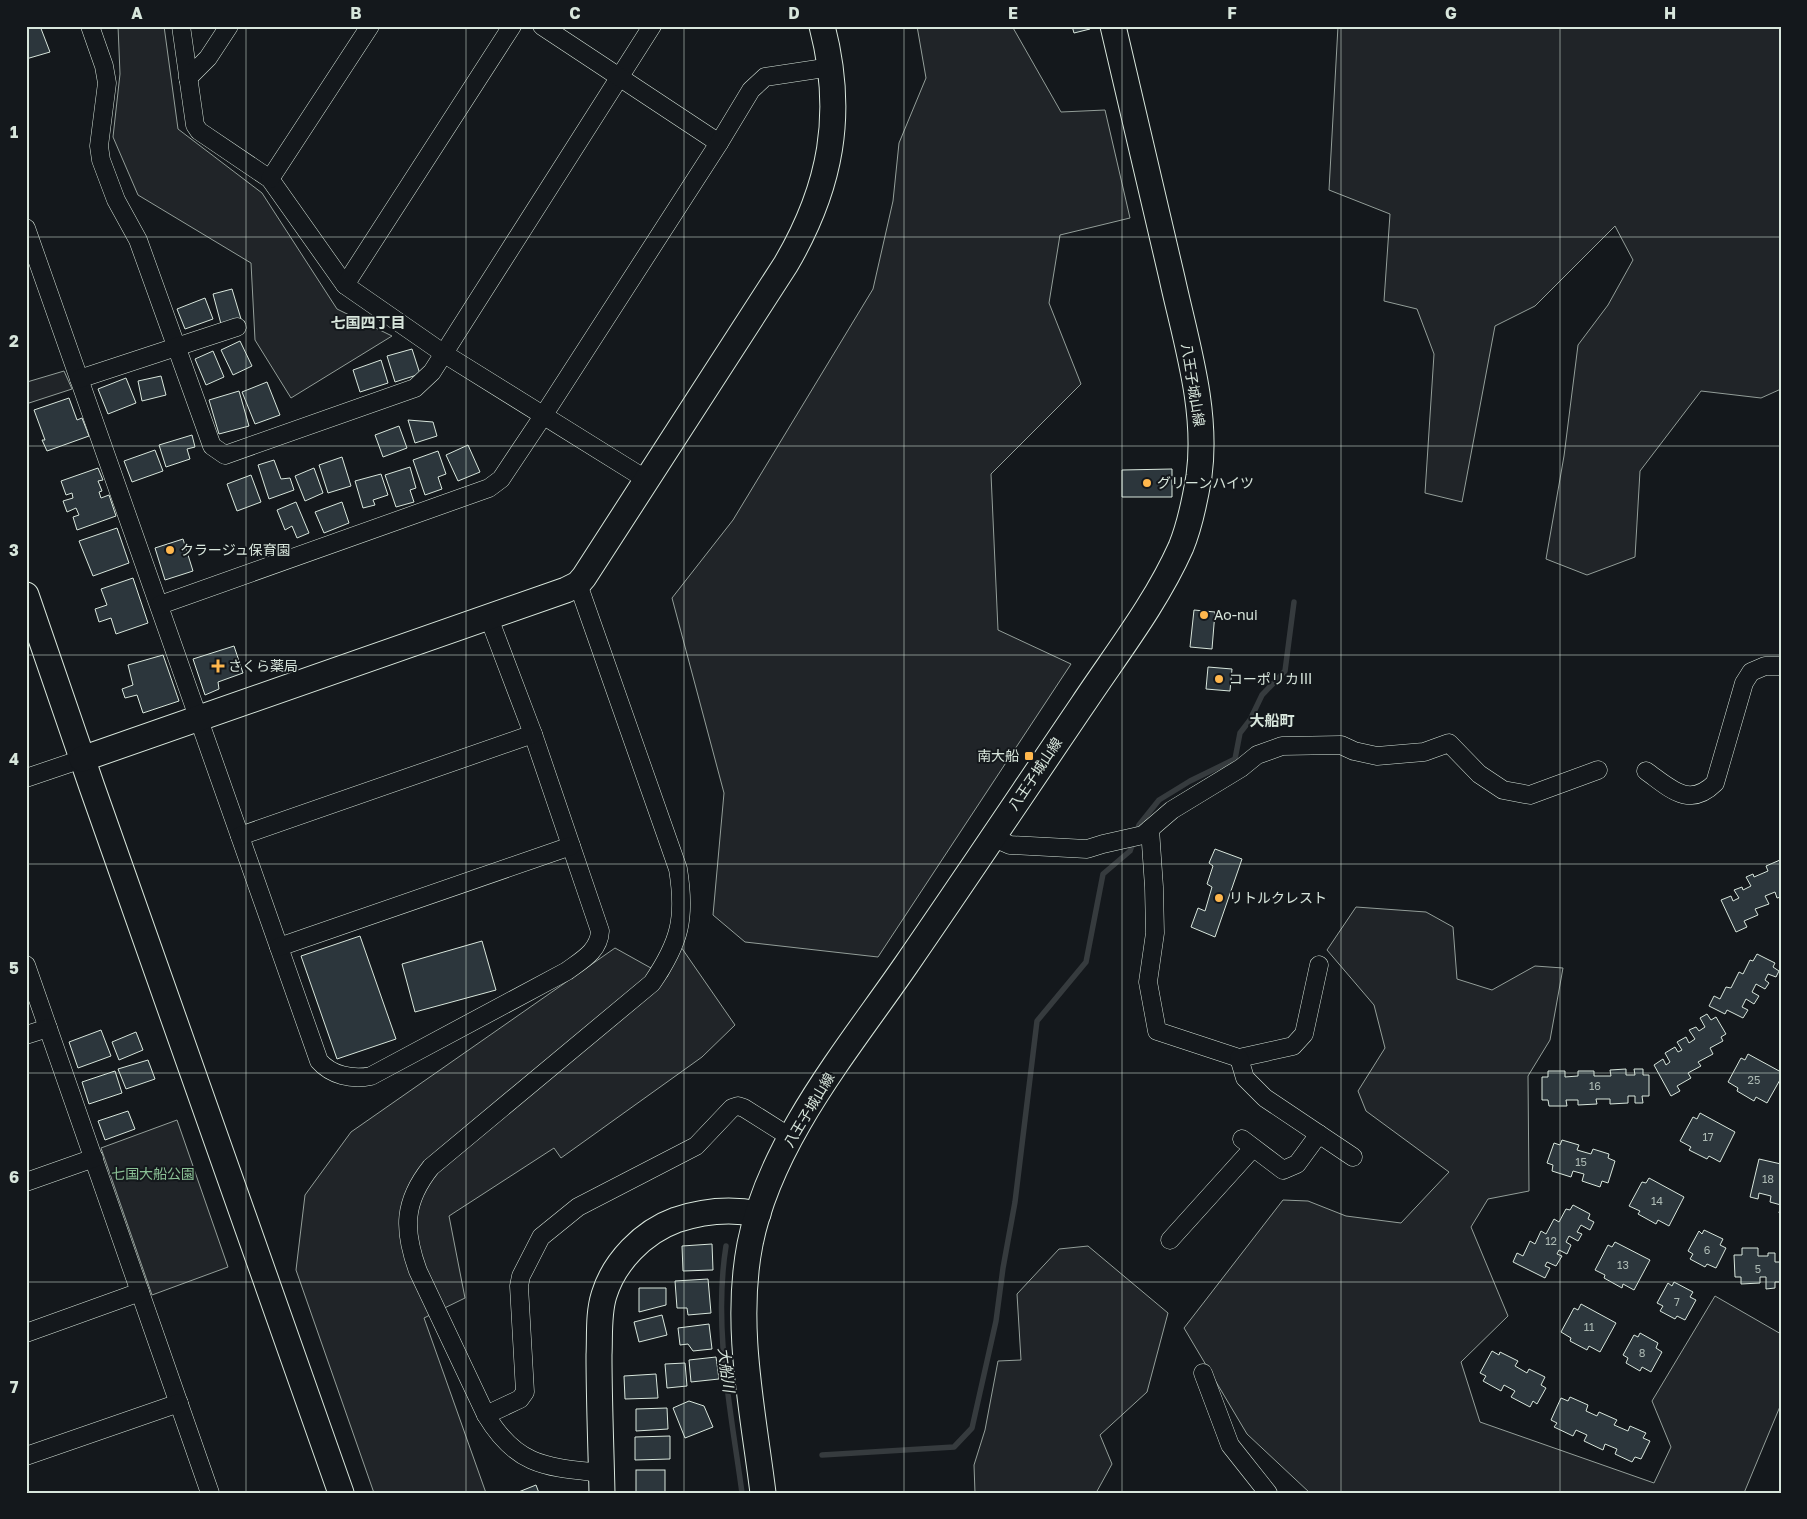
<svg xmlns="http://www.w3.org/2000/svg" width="1807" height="1519" font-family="'Golos Text','Noto Sans JP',sans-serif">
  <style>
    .green { fill: #202428; stroke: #939e99 }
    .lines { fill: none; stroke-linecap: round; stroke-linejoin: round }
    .stream { stroke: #363b3e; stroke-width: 5.5 }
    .building { fill: #2c363c; stroke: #d8e6dc }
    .street-casing { stroke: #d8e6dc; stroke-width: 19 }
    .secondary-casing { stroke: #d8e6dc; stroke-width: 27 }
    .street { stroke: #14181c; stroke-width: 18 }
    .secondary { stroke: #14181c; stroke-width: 25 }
    .grid { fill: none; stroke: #d8e6dc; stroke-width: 1; stroke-opacity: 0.55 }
    .poi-dot { fill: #ffb74d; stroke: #14181c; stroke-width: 2 }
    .labels { text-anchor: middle; stroke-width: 4; stroke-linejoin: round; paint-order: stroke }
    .number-label { font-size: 11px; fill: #adbab4 }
    .street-label { font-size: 14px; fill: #d8e6dc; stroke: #14181c }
    .poi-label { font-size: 14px; fill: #d8e6dc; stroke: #14181c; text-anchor: start }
    .park-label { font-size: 14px; fill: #8ac095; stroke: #14181c }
    .neighbourhood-label { font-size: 15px; font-weight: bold; fill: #d8e6dc; stroke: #14181c }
    .water-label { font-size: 15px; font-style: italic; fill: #d8e6dc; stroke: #14181c }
    .neatline { fill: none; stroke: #d8e6dc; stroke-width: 2 }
    .grid-label { font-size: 16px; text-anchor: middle; font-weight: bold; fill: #d8e6dc }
  </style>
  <rect width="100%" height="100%" fill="#14181c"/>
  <g class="green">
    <polygon points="118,26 164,26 178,129 262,193 337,309 392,336 291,398 255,340 251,263 138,195 113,137 120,74"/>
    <polygon points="917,26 1012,26 1061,112 1105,110 1130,218 1060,235 1049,303 1081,384 991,474 998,630 1071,664 878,957 745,942 713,915 724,793 672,598 733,520 873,289 893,201 899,143 926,78"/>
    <polygon points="1338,26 1781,26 1781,389 1761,398 1701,391 1640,471 1635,557 1587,575 1546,559 1564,456 1578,345 1608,305 1633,260 1615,226 1535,306 1495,326 1462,502 1425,493 1434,354 1417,309 1384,301 1390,214 1329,190"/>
    <polygon points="64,371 72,389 26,404 26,380 27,382"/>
    <polygon points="1356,907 1426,912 1453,927 1457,979 1492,990 1535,966 1563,968 1550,1040 1528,1076 1529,1191 1488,1199 1471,1227 1508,1316 1461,1362 1480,1422 1654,1483 1671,1447 1652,1401 1715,1296 1781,1334 1781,1404 1744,1493 1310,1493 1247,1434 1184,1328 1283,1200 1308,1201 1346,1216 1401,1223 1449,1172 1366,1111 1358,1091 1385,1048 1374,1005 1327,950"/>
    <polygon points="681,947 735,1025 702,1057 561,1158 554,1148 449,1216 465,1298 424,1318 486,1493 374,1493 296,1270 305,1195 351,1132 615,948 667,977"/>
    <polygon points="177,1120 228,1267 152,1295 101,1148"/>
    <polygon points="1088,1246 1168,1313 1147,1392 1100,1435 1112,1464 1096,1493 975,1493 974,1465 985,1430 998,1361 1021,1360 1017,1294 1059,1249"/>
  </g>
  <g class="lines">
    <g class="stream">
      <path d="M726,1246c-13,82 5,165 16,247"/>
      <polyline points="822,1455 954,1447 972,1428 996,1321 1003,1268 1015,1202 1037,1021 1086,962 1103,874 1130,851 1139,825 1159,800 1190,781 1235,759 1240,733 1250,720 1262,695 1285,671 1294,602"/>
    </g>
  </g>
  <g class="building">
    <polygon points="26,26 40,26 50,52 26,59"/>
    <polygon points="1072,26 1090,26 1090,29 1074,33"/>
    <polygon points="232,289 241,319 221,324 213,294"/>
    <polygon points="205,298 213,319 185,329 177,309"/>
    <polygon points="240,341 252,366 233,375 221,350"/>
    <polygon points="412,349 420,374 395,382 387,356"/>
    <polygon points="213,351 224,377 206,385 195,359"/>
    <polygon points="381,360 388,383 360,392 353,370"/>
    <polygon points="161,376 166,395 142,401 138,381"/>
    <polygon points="126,378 136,403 108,414 98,389"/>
    <polygon points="267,382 280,415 255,424 242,392"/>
    <polygon points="239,391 249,426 219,434 209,400"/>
    <polygon points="69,398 77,420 82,418 89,436 47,451 42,440 45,440 34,410"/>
    <polygon points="408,420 433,422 437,436 415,443"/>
    <polygon points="399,426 407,448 383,457 375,435"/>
    <polygon points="192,435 195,447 187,449 190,459 166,467 159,445"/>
    <polygon points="468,445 480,472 458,481 446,455"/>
    <polygon points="155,450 163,471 132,482 124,461"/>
    <polygon points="438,451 446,474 438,477 442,489 425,495 413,460"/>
    <polygon points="342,457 351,486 328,493 319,465"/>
    <polygon points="274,460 281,479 290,478 294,490 269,499 258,465"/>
    <polygon points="410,467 416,488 410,490 414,502 396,507 385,475"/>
    <polygon points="98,468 103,480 98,481 102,491 99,492 101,498 109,495 116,516 77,530 73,517 79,515 76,508 67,512 63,501 73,498 72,493 66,495 61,481"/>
    <polygon points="314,468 323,493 305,501 295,476"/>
    <polygon points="1172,469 1172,497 1122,497 1122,470"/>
    <polygon points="381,474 388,495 373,500 375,505 363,508 355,481"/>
    <polygon points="251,475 261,502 237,511 227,484"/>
    <polygon points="296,502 309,533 297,538 292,526 285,530 277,510"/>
    <polygon points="342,502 349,523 324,533 315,512"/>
    <polygon points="117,528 129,563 93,576 79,541"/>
    <polygon points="183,539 193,571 165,580 155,548"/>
    <polygon points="133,578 148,623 116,634 111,618 99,622 95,609 107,605 101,589"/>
    <polygon points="1194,610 1215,612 1212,649 1190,647"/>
    <polygon points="234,646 243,673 218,682 219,689 205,695 193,659"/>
    <polygon points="163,655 179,701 143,713 137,695 125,698 122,689 133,685 128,665"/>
    <polygon points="1208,667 1232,669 1230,691 1206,689"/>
    <polygon points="1215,849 1242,859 1215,937 1191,927 1198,908 1205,911 1212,887 1207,884 1213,866 1209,863"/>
    <polygon points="1780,860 1781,897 1777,898 1775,892 1765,896 1769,904 1755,909 1758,915 1744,921 1747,927 1736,932 1721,900 1731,896 1733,901 1739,898 1734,890 1742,887 1743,890 1751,886 1746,877 1753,874 1754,877 1768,871 1766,866"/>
    <polygon points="360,936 396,1039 337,1059 301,956"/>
    <polygon points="482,941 496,990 415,1012 402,964"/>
    <polygon points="1757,954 1775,963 1773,967 1779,971 1776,977 1768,974 1765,980 1769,983 1765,989 1756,984 1752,992 1759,996 1754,1004 1746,999 1742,1007 1748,1010 1743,1018 1727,1010 1725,1014 1709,1006 1714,996 1720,999 1726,987 1731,988 1739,972 1743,974 1750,960 1753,961"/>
    <polygon points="1707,1014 1711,1020 1716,1017 1726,1034 1721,1037 1723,1041 1710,1048 1713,1054 1698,1062 1701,1066 1688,1073 1691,1078 1677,1086 1680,1091 1671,1096 1654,1065 1663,1059 1666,1065 1670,1062 1665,1053 1675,1047 1678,1052 1682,1050 1677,1042 1686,1037 1689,1043 1695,1039 1689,1030 1696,1027 1699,1031 1705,1027 1700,1018"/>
    <polygon points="101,1030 111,1056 78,1068 69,1042"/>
    <polygon points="136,1032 143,1050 119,1060 112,1042"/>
    <polygon points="1748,1054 1781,1072 1781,1078 1767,1103 1756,1097 1754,1101 1737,1091 1738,1088 1728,1082 1741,1058 1745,1060"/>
    <polygon points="148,1060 155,1079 126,1089 118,1069"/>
    <polygon points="1626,1069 1626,1075 1635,1075 1634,1069 1643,1069 1643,1075 1649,1075 1649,1096 1642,1096 1643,1103 1635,1103 1635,1096 1628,1096 1628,1103 1610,1104 1610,1099 1596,1099 1597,1104 1578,1105 1578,1100 1566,1100 1567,1106 1549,1106 1548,1100 1542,1100 1542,1077 1548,1077 1548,1071 1565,1071 1565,1077 1578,1076 1578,1071 1594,1071 1594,1076 1611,1076 1610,1070"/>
    <polygon points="115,1071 122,1093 89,1104 82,1082"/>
    <polygon points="128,1111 135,1129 105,1140 98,1121"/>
    <polygon points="1700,1113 1735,1132 1720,1162 1709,1156 1707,1159 1689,1150 1691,1147 1680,1141 1693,1117 1697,1119"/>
    <polygon points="1562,1140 1579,1145 1577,1150 1591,1154 1593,1149 1609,1154 1608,1158 1615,1161 1608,1183 1602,1181 1600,1187 1582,1181 1584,1174 1573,1171 1571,1177 1552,1171 1553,1165 1547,1163 1554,1143 1560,1145"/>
    <polygon points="1759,1159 1781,1164 1781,1214 1779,1213 1781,1205 1770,1202 1771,1196 1759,1193 1758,1199 1750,1197"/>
    <polygon points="1649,1178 1684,1197 1669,1226 1658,1220 1656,1224 1638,1214 1640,1211 1629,1206 1642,1182 1646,1183"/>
    <polygon points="1573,1205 1590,1214 1588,1219 1594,1222 1590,1230 1581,1225 1577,1232 1582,1234 1578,1241 1569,1236 1566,1242 1571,1245 1567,1254 1559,1250 1557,1254 1562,1256 1556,1266 1547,1262 1545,1266 1550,1268 1545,1278 1513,1262 1517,1253 1523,1256 1530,1241 1535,1244 1541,1231 1546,1234 1554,1219 1559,1222 1566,1209 1570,1210"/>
    <polygon points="1704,1230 1723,1239 1720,1245 1726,1248 1716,1268 1707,1264 1705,1267 1690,1259 1693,1254 1688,1251 1699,1231 1702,1234"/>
    <polygon points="1615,1242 1650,1260 1634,1290 1623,1284 1622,1288 1604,1278 1605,1275 1595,1270 1608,1245 1612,1247"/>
    <polygon points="712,1244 713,1270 683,1271 682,1246"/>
    <polygon points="1742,1248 1758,1248 1758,1256 1768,1256 1768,1253 1775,1253 1775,1262 1781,1262 1781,1282 1775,1282 1775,1288 1766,1289 1766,1277 1760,1277 1760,1283 1741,1284 1741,1277 1735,1277 1734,1255 1742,1255"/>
    <polygon points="708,1279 711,1313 688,1315 687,1308 677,1308 675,1281"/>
    <polygon points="1674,1282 1693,1292 1690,1297 1696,1300 1685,1320 1677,1316 1675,1319 1660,1311 1663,1306 1657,1303 1668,1283 1672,1286"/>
    <polygon points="639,1288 666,1288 666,1305 639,1312"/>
    <polygon points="1581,1304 1616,1323 1600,1352 1589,1346 1587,1350 1570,1341 1571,1338 1561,1332 1574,1308 1578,1310"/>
    <polygon points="662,1315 667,1335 639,1342 634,1322"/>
    <polygon points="709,1324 712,1349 693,1351 688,1344 680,1345 678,1328"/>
    <polygon points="1640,1333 1658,1343 1656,1348 1662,1352 1651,1372 1642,1367 1640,1371 1626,1363 1628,1358 1623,1355 1634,1335 1638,1337"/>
    <polygon points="1492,1351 1499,1355 1500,1352 1518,1361 1515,1366 1527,1373 1529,1369 1545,1377 1541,1385 1546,1388 1537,1404 1533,1401 1530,1407 1511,1397 1515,1391 1504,1385 1501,1391 1483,1381 1486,1376 1480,1373"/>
    <polygon points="716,1357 719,1379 691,1382 689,1360"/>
    <polygon points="685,1363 687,1386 667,1388 665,1364"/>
    <polygon points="656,1374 658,1398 625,1399 624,1376"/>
    <polygon points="1570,1397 1588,1405 1586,1411 1597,1416 1599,1412 1617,1420 1614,1425 1628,1431 1630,1426 1646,1433 1643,1438 1650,1441 1641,1459 1635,1457 1632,1462 1615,1454 1617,1449 1605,1444 1603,1450 1584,1441 1587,1435 1576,1430 1573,1436 1554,1427 1557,1423 1551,1420 1561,1398 1568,1401"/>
    <polygon points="689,1401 704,1406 713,1427 685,1438 673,1408"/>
    <polygon points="667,1408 668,1429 636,1431 636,1409"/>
    <polygon points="670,1436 670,1459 635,1460 635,1437"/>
    <rect x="636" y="1470" width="29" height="23"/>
    <polygon points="536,1485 539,1493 516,1493"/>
  </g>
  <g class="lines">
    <g class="street-casing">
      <g id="street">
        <polyline points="90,26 104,66 107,83 99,146 101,160 116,200 138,240 212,446 225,455 415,388 432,372 652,26"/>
        <polyline points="181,26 195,125 199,131 270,179 345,285 443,353 647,480"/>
        <polyline points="542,26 719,143"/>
        <polyline points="188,78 208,58 229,26"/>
        <polyline points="270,179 370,26"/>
        <path d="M26,228l293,833c12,14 33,19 52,15l196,-105c15,-11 32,-20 33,-40l-67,-197 -44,-116"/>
        <polyline points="345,285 512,26"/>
        <polyline points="79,379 237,327"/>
        <path d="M578,584l100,285c8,49 2,73 -26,114l-221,184c-28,35 -28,63 -13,104l68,144c31,52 61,52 116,58"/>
        <polyline points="160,605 489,488 501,479 543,416 719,143 751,90 765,77 831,67"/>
        <path d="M1646,771c24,17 43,38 69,12l29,-100 7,-11 14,-6h16"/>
        <polyline points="26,778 82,759"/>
        <polyline points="1150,829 1154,887 1155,933 1148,982 1157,1031 1239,1058 1293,1046 1304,1034 1319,965"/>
        <polyline points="240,836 533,734"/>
        <polyline points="992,837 1010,845 1087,849 1103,844 1143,835 1172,810 1241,768 1257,755 1282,746 1341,745 1354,751 1377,756 1424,752 1449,743 1479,774 1503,790 1530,795 1598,770"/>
        <polyline points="279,947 571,846"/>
        <polyline points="26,965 210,1493"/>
        <polyline points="26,1035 48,1028"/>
        <polyline points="1239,1058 1245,1078 1265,1098 1353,1157"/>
        <polyline points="1242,1139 1283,1170 1297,1164 1319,1134"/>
        <polyline points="26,1182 94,1158"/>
        <polyline points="1170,1240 1253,1148"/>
        <polyline points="26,1333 140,1292"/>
        <polyline points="1203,1373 1230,1445 1268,1493"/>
        <polyline points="486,1415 520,1399 525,1392 519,1286 521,1276 541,1237 578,1207 696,1146 732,1108 738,1106 744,1108 790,1137"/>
        <polyline points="26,1456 179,1403"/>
      </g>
    </g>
    <g class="secondary-casing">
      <g id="secondary">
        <polyline points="26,595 92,787 341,1493"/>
        <path d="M82,759l484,-169 12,-6 6,-7 202,-313c45,-77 59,-150 36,-238"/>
        <path d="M602,1493c-1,-46 -3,-92 -3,-138 1,-19 -1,-41 5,-60 10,-33 39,-63 72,-75 27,-9 53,-12 82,-6"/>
        <path d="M763,1493c-10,-82 -29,-167 -13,-249 20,-102 98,-195 156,-279 60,-87 118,-174 177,-261 34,-51 73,-101 98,-157 9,-22 14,-47 18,-71 9,-66 -13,-134 -27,-198 -20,-84 -40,-168 -59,-252"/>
      </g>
    </g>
    <use href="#street" class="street"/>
    <use href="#secondary" class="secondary"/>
  </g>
  <path class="grid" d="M246,26v1467M466,26v1467M684,26v1467M904,26v1467M1122,26v1467M1341,26v1467M1560,26v1467M26,237h1755M26,446h1755M26,655h1755M26,864h1755M26,1073h1755M26,1282h1755"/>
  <g class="poi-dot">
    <circle cx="1147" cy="483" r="5"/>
    <circle cx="170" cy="550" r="5"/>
    <circle cx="1204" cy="615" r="5"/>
    <path d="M215.5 658.5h5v5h5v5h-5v5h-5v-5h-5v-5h5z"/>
    <circle cx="1219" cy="679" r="5"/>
    <rect x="1024" y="751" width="10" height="10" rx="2.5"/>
    <circle cx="1219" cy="898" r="5"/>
  </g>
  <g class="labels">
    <g class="number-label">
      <text x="1754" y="1084">25</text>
      <text x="1595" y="1090">16</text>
      <text x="1708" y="1141">17</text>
      <text x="1581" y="1166">15</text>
      <text x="1768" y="1183">18</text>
      <text x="1657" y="1205">14</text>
      <text x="1551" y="1245">12</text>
      <text x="1707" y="1254">6</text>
      <text x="1623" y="1269">13</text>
      <text x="1758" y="1273">5</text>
      <text x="1677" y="1306">7</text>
      <text x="1589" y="1331">11</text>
      <text x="1642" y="1357">8</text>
    </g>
    <g class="street-label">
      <text transform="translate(1193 385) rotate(81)" y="5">八王子城山線</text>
      <text transform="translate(1035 774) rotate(-56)" y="5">八王子城山線</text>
      <text transform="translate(809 1110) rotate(-59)" y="5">八王子城山線</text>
    </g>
    <g class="poi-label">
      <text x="1157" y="488">グリーンハイツ</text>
      <text x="180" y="555">クラージュ保育園</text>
      <text x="1214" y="620">Ao-nui</text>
      <text x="228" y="671">さくら薬局</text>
      <text x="1229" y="684">コーポリカⅢ</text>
      <text x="1019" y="761" text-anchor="end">南大船</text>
      <text x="1229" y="903">リトルクレスト</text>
    </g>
    <g class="park-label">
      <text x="153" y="1179">七国大船公園</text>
    </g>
    <g class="neighbourhood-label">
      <text x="368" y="328">七国四丁目</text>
      <text x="1272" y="726">大船町</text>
    </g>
    <g class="water-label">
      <text transform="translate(726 1370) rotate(83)" y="5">大船川</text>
    </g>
  </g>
  <rect width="1807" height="1519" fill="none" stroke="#14181c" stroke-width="55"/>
  <rect x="28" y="28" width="1752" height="1464" class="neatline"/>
  <g class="grid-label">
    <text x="137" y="19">A</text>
    <text x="356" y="19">B</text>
    <text x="575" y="19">C</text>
    <text x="794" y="19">D</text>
    <text x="1013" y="19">E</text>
    <text x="1232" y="19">F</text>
    <text x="1451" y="19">G</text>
    <text x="1670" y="19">H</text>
    <text x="14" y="138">1</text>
    <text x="14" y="347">2</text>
    <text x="14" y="556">3</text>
    <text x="14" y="765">4</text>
    <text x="14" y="974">5</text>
    <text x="14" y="1183">6</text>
    <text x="14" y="1393">7</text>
  </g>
</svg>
